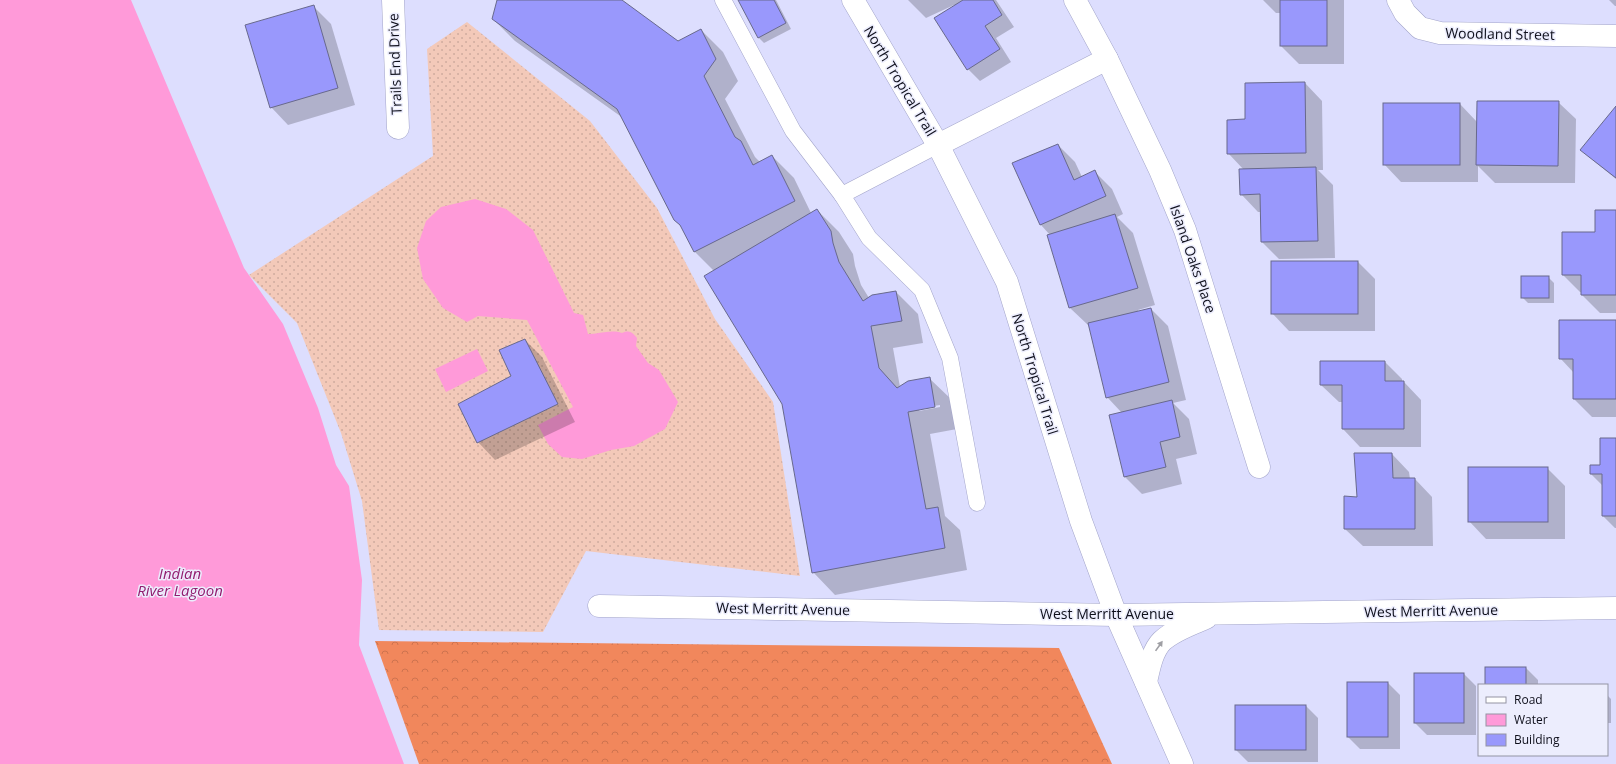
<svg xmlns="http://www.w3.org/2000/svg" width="1616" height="764" font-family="'Open Sans',sans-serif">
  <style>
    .grass { fill: url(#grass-dots) }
    .forest { fill: url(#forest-crowns) }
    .water { fill: #ff9ad9 }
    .shadow { fill: #0003; fill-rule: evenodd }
    .building { fill: #9998fc; stroke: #68698c }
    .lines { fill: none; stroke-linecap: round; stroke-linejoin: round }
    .service-casing { stroke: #a3a5ca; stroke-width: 17 }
    .minor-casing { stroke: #a3a5ca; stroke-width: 23 }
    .tertiary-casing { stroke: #a3a5ca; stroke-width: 23 }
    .service { stroke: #fff; stroke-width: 16 }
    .minor { stroke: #fff; stroke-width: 22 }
    .tertiary { stroke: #fff; stroke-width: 22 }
    .oneway { fill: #9f9fa4 }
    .labels { text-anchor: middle; stroke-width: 3; stroke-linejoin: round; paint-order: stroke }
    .street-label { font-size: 14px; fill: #0e0f1b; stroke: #ecedfd }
    .water-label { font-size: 15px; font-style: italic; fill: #921d70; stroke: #ecedfd }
  </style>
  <defs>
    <pattern id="grass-dots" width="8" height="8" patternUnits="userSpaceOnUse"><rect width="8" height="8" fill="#f3c9b9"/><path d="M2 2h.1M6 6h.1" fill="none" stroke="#cfab9e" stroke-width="1.8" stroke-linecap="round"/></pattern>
    <pattern id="forest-crowns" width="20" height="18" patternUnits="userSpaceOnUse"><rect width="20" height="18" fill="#f1875c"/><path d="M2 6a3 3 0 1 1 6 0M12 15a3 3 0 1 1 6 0" fill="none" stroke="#cd734f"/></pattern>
  </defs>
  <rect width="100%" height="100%" fill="#dddefe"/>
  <polygon class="grass" points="467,22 590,121 657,208 715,319 773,402 800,576 586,551 543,632 379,630 362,501 341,433 297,323 249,275 433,156 427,49"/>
  <polygon class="forest" points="375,641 1059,648 1112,764 419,764"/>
  <g class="water">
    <polygon points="0,0 131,0 244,268 283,324 318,408 336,465 349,486 362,580 359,645 404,764 0,764"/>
    <path d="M475,199l31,10 27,21 41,83 9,2 5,19c11,0 23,-5 34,-1 8,-3 10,-1 15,5l-1,8 12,17 11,7 19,32 -13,27 -31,17 -23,4 -29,9 -20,-2 -14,-13 -10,-19 35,-18 -46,-87 -49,-4 -11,6 -24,-14 -20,-29 -6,-31 9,-27 15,-14z"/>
    <polygon points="477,349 488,371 446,392 435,369"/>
  </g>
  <g class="shadow">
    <path d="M498,0h123l57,42 23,-12 22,22 15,29 -13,18 30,58 5,5 12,-6 22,22 17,35 6,-3 22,22 14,22 2,12 6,19 8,13 27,-6 22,22 5,29 -30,5 7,39 29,-9 23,22 5,29 -27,5 15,82 15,14 7,40 -132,25 -22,-23 -30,-168 -69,-133 -19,-19 -12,-24 -9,-8 -51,-102 -108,-77 -22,-22zM940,405v2l-21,4 2,-3z"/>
    <polygon points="739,0 776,0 791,29 764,43 758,37"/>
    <polygon points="908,0 996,0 1014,27 996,38 1011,62 980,81 968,69 954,5 926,18"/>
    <polygon points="1263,0 1344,0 1344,64 1299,64 1281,46 1281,13 1276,13"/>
    <polygon points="1609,0 1616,0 1616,6 1615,6"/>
    <polygon points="313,6 331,24 355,105 288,125 271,107"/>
    <polygon points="1305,83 1322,101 1323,170 1318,170 1333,185 1335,258 1279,259 1262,242 1261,212 1258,212 1241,194 1244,170 1228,153 1246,120"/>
    <polygon points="1558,102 1576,119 1575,183 1495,183 1478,166 1478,182 1401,182 1384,164 1384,104 1460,104 1477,122"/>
    <polygon points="1616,107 1616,179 1594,161 1582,150"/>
    <polygon points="1058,145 1075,162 1082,177 1095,172 1112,189 1123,214 1117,217 1133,233 1155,305 1138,310 1139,312 1151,309 1168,326 1186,400 1173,403 1189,419 1197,454 1176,459 1182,484 1142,494 1125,477 1122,413 1107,397 1089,325 1088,325 1070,308 1050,235 1041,225 1014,163"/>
    <polygon points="1616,211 1616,313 1600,313 1582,295 1582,292 1580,292 1563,275 1596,233"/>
    <polygon points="1358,262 1375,279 1375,331 1289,331 1272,313"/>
    <polygon points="1548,277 1554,283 1554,303 1528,303 1522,297"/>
    <polygon points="1616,321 1616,417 1592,417 1574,399 1574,373 1560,358"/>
    <polygon points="525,340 542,357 575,422 495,460 478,442 513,377"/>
    <polygon points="1385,362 1402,379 1402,382 1404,382 1421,400 1421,447 1360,447 1343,429 1343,402 1339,402 1321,385"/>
    <polygon points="1616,439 1616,528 1615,528 1603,516 1603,486 1591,474 1601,466"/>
    <polygon points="1392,454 1409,472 1410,479 1415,479 1432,497 1433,546 1363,546 1345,529 1358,498"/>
    <polygon points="1547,468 1565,486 1565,539 1486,539 1469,521"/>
    <polygon points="1526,668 1538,680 1538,685 1486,685"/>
    <polygon points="1415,674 1464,674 1476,686 1476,735 1427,735 1415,723"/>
    <polygon points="1388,683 1400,695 1400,749 1360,749 1348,737"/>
    <polygon points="1607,695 1611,699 1611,723 1607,723"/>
    <polygon points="1306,706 1318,718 1318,762 1248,762 1236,750"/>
  </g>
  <g class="building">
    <polygon points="497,0 622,0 678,41 701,29 716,59 704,76 735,137 741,141 753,165 772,155 795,201 694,252 680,225 674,220 617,109 492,19"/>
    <polygon points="738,0 774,0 786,23 758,38"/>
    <polygon points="963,0 993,0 1002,15 985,26 1000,49 967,70 934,18"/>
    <rect x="1280" y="0" width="47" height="46"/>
    <polygon points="314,5 338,88 270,108 245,25"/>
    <polygon points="1305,82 1306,153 1227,154 1227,120 1245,119 1245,83"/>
    <polygon points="1477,101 1559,101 1558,166 1476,165"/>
    <rect x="1383" y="103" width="77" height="62"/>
    <polygon points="1616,106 1616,178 1580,150"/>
    <polygon points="1058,144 1074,180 1095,170 1106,196 1040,225 1012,163"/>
    <polygon points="1316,167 1318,241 1261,242 1260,194 1240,195 1239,169"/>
    <polygon points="817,209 831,231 833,243 839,262 863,301 872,295 896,291 902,321 871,326 879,368 897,388 908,381 930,377 935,407 908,412 926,509 938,507 945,548 812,573 782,404 704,276"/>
    <polygon points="1595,210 1616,210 1616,295 1581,295 1581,275 1562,275 1562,232 1595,232"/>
    <polygon points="1115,214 1138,288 1069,308 1047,235"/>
    <rect x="1271" y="261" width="87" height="53"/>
    <rect x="1521" y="276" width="28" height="22"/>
    <polygon points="1151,308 1169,382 1106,398 1088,323"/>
    <polygon points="1559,320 1616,320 1616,399 1573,399 1573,359 1559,359"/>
    <polygon points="525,339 558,404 477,443 458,404 511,376 499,350"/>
    <polygon points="1320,361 1385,361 1385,381 1404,381 1404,429 1342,429 1342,385 1320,385"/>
    <polygon points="1172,400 1180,437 1160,442 1166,467 1124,477 1109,415"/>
    <polygon points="1600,438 1616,438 1616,516 1602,516 1602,474 1590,474 1590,465 1600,465"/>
    <polygon points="1354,453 1392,453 1393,478 1415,478 1415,529 1344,529 1344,496 1357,497"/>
    <rect x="1468" y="467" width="80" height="55"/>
    <rect x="1485" y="667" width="41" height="18"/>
    <rect x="1414" y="673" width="50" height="50"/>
    <rect x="1347" y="682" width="41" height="55"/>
    <rect x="1235" y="705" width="71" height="45"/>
  </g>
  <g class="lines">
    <g class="service-casing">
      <g id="service">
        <polyline points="723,0 793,131 842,195"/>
        <polyline points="938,145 842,195 869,238 922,290 950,358 977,503"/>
      </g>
    </g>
    <g class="minor-casing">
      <g id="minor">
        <polyline points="393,0 398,128"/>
        <polyline points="1075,0 1107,59 1160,170 1185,230 1259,467"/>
        <polyline points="1398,0 1405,13 1420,28 1440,33 1616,36"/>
        <polyline points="938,145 1107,59"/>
        <polyline points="599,606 1116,615"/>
      </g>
    </g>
    <g class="tertiary-casing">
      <g id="tertiary">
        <polyline points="853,0 938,145 1007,282 1081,521 1116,615 1182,764"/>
        <polyline points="1116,615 1616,608"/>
        <path d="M1146,682c3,-13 6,-31 16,-41 12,-11 30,-17 44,-23"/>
      </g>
    </g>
    <use href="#service" class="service"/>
    <use href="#minor" class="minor"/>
    <use href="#tertiary" class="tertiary"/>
  </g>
  <defs><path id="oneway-solid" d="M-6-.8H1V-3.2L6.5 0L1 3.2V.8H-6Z"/></defs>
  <use class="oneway" href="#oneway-solid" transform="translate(1159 646) rotate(-55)"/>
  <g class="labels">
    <g class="street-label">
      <text transform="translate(1500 34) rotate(1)" y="5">Woodland Street</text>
      <text transform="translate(395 64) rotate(-92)" y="5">Trails End Drive</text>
      <text transform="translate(900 81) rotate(59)" y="5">North Tropical Trail</text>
      <text transform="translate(1193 259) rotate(71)" y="5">Island Oaks Place</text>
      <text transform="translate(1035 374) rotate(73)" y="5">North Tropical Trail</text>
      <text transform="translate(783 609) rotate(1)" y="5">West Merritt Avenue</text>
      <text transform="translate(1431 611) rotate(-1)" y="5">West Merritt Avenue</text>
      <text x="1107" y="619">West Merritt Avenue</text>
    </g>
    <g class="water-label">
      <text x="180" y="579">Indian<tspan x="180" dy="17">River Lagoon</tspan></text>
    </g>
  </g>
  <rect x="1478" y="684" width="130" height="72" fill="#ecedfd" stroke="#9394a3"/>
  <rect x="1486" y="697" width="20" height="6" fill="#ffffff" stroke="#9394a3"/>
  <text x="1514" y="704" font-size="12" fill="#0e0f1b">Road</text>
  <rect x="1486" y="714" width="20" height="12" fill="#ff9ad9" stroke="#9394a3"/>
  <text x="1514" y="724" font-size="12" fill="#0e0f1b">Water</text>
  <rect x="1486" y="734" width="20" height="12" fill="#9998fc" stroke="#9394a3"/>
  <text x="1514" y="744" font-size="12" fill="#0e0f1b">Building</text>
</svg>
